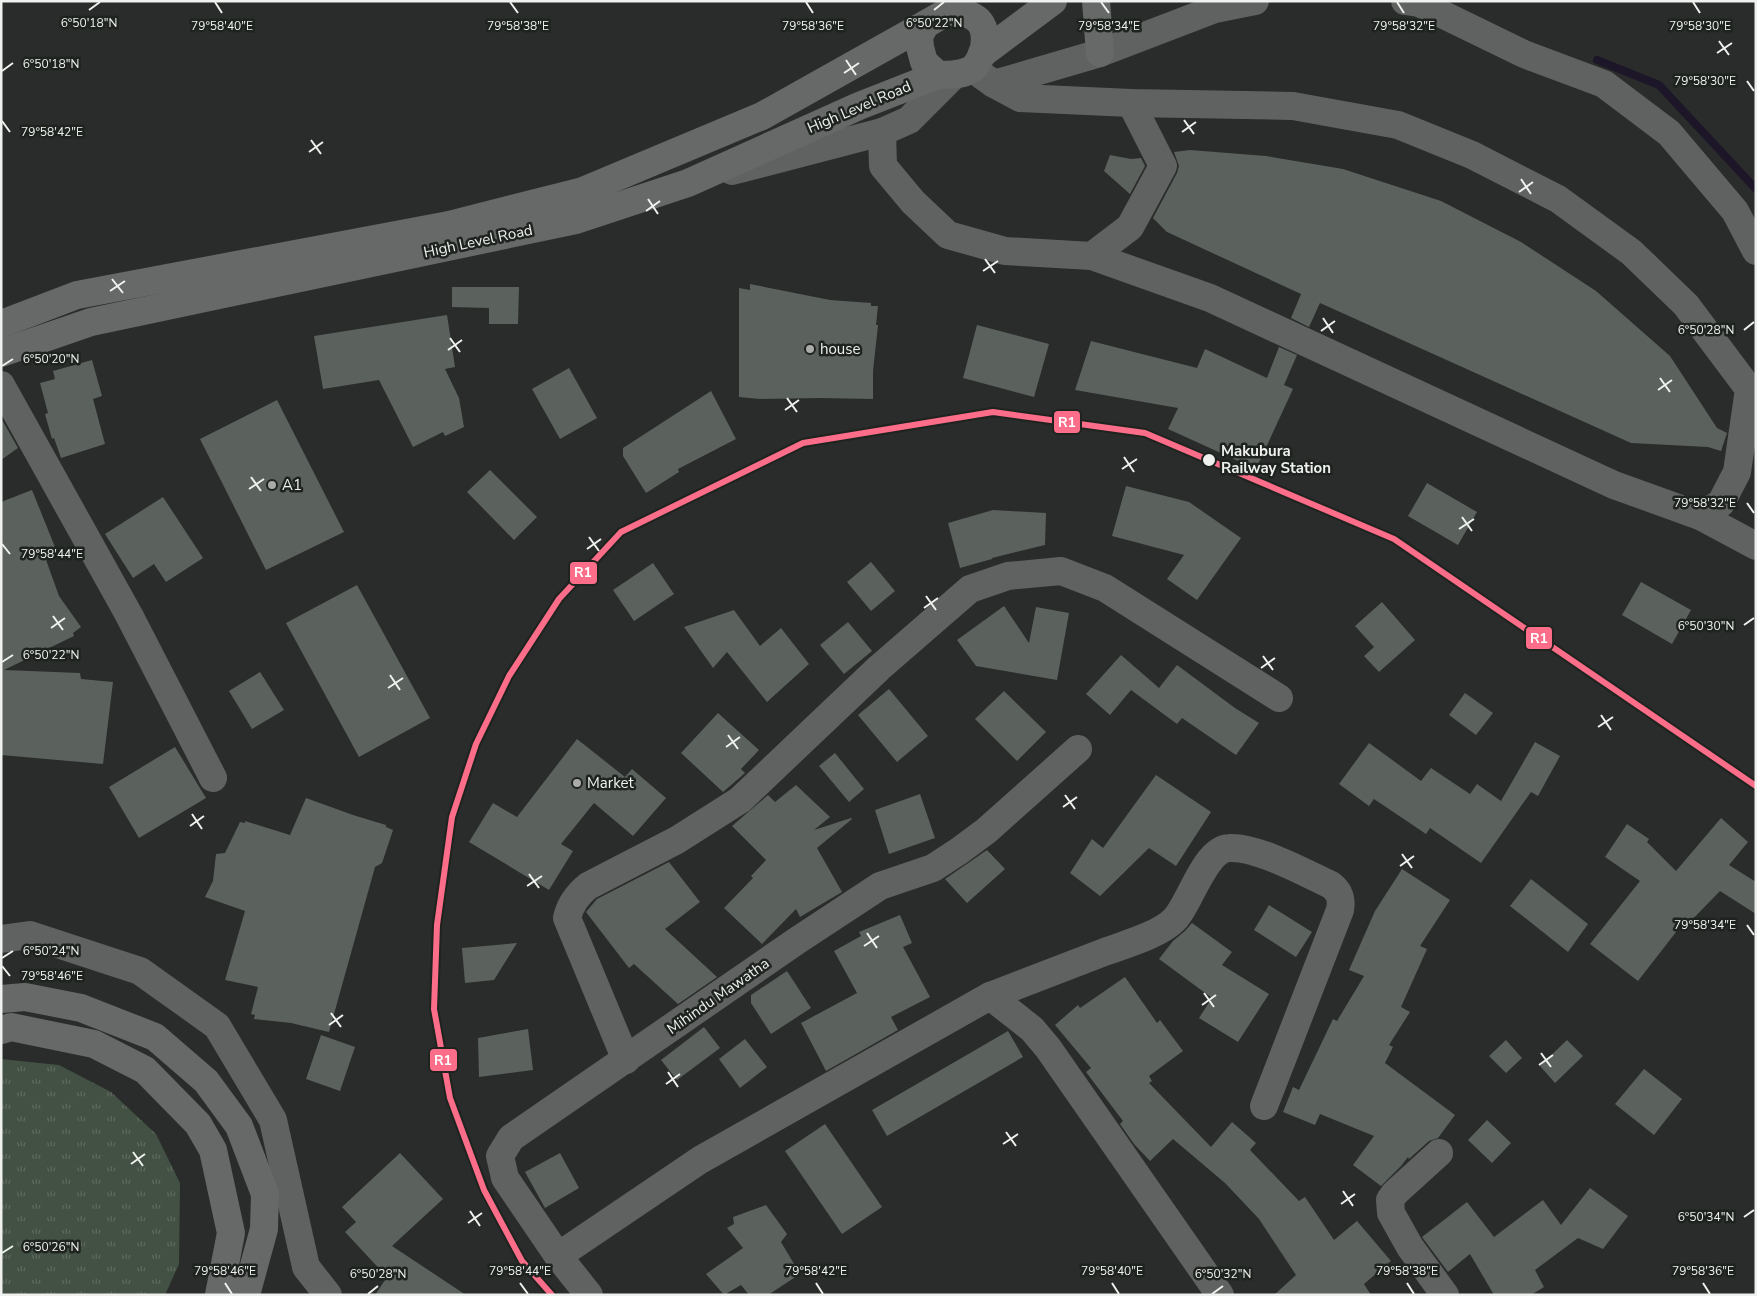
<svg xmlns="http://www.w3.org/2000/svg" width="1757" height="1296" font-family="'Nunito Sans',sans-serif">
  <style>
    .grass { fill: url(#grass-tufts) }
    .lines { fill: none; stroke-linecap: round; stroke-linejoin: round }
    .stream { stroke: #1d1629; stroke-width: 8 }
    .building { fill: #5b615c }
    .minor { stroke: #606261; stroke-width: 28 }
    .highway { stroke: #676868; stroke-width: 28 }
    .rail-1-casing { stroke: #1f231f; stroke-width: 10 }
    .rail-1 { stroke: #fb6d88; stroke-width: 6 }
    .ticks { fill: none; stroke: #eef1ee; stroke-width: 2 }
    .poi-dot { fill: #a9aca9; stroke: #1f231f; stroke-width: 2 }
    .stop-dot { fill: #eef1ee; stroke: #1f231f; stroke-width: 2 }
    .labels { text-anchor: middle; stroke-width: 5; stroke-linejoin: round; paint-order: stroke }
    .street-label { font-size: 15px; fill: #eef1ee; stroke: #1f231f }
    .poi-label { font-size: 15px; fill: #eef1ee; stroke: #1f231f; text-anchor: start }
    .stop-label { font-size: 15px; font-weight: bold; fill: #eef1ee; stroke: #1f231f; text-anchor: start }
    .ticks-label { font-size: 12px; text-anchor: middle; fill: #eef1ee; stroke: #1f231f; stroke-width: 5; stroke-linejoin: round; paint-order: stroke }
    .line-badge { stroke: #1f231f; stroke-width: 2 }
    .badge-label { font-size: 14px; text-anchor: middle; font-weight: bold; fill: #fff }
  </style>
  <defs>
    <pattern id="grass-tufts" width="24" height="20" patternUnits="userSpaceOnUse" patternTransform="scale(1.25)"><rect width="24" height="20" fill="#425143"/><path d="M3 7l-1-3M5 7V3M7 7l1-3M15 17l-1-3M17 17v-4M19 17l1-3" fill="none" stroke="#5e6a5e"/></pattern>
  </defs>
  <rect width="100%" height="100%" fill="#292c2a"/>
  <polygon class="grass" points="1,1059 59,1065 111,1092 156,1134 180,1183 179,1264 165,1295 1,1295"/>
  <g class="lines">
    <polyline class="stream" points="1597,60 1659,85 1756,189"/>
  </g>
  <g class="building">
    <polygon points="1190,150 1266,156 1343,169 1441,201 1521,242 1596,291 1670,356 1717,428 1727,433 1721,451 1708,447 1631,443 1320,303 1309,327 1291,318 1301,294 1167,232 1153,218 1177,173 1179,166 1174,152"/>
    <polygon points="1110,155 1131,159 1141,158 1145,166 1130,194 1104,171"/>
    <polygon points="750,284 830,300 871,303 871,306 878,306 876,325 878,325 873,371 873,399 820,398 760,399 739,397 739,288 750,290"/>
    <polygon points="452,287 519,287 518,324 489,324 489,308 452,307"/>
    <polygon points="447,315 455,367 445,369 459,398 464,427 445,436 443,432 413,447 379,380 323,389 314,336"/>
    <polygon points="977,325 1049,344 1034,397 963,378"/>
    <polygon points="1091,341 1197,368 1205,349 1267,378 1279,347 1297,355 1284,385 1293,389 1256,469 1168,429 1178,408 1075,390"/>
    <polygon points="92,360 102,396 93,399 105,444 61,458 54,438 52,439 45,414 48,413 40,383 55,379 53,371"/>
    <polygon points="569,368 597,418 560,439 532,389"/>
    <polygon points="711,391 736,439 678,469 679,472 646,493 623,456 623,448"/>
    <polygon points="277,400 344,532 266,570 200,439"/>
    <polygon points="1,418 18,448 1,460"/>
    <polygon points="490,470 537,517 514,540 467,492"/>
    <polygon points="1427,483 1477,512 1458,545 1408,516"/>
    <polygon points="1126,486 1189,502 1241,538 1197,600 1167,579 1184,555 1112,536"/>
    <polygon points="32,490 57,552 45,557 59,596 81,627 73,633 74,636 4,670 80,673 81,679 113,682 103,764 1,755 1,502"/>
    <polygon points="163,497 203,558 166,582 154,564 133,578 105,534"/>
    <polygon points="993,510 1046,513 1045,545 992,558 992,559 960,568 948,523"/>
    <polygon points="871,562 895,591 871,611 847,582"/>
    <polygon points="653,563 674,594 634,621 613,590"/>
    <polygon points="1641,582 1691,610 1672,644 1622,615"/>
    <polygon points="357,585 430,718 359,757 286,623"/>
    <polygon points="1382,602 1415,640 1379,672 1364,656 1374,647 1355,626"/>
    <polygon points="1004,606 1029,643 1036,607 1069,613 1057,680 976,666 957,640"/>
    <polygon points="734,610 760,646 781,628 809,664 767,702 727,652 713,668 684,627"/>
    <polygon points="848,622 872,651 844,674 820,645"/>
    <polygon points="1121,655 1159,688 1177,665 1235,708 1259,723 1236,755 1182,718 1177,724 1131,690 1110,715 1086,694"/>
    <polygon points="260,672 284,710 252,729 229,691"/>
    <polygon points="889,689 928,736 897,762 858,715"/>
    <polygon points="1004,691 1046,732 1017,761 975,719"/>
    <polygon points="1465,693 1493,713 1476,735 1449,715"/>
    <polygon points="718,713 759,750 741,769 745,773 723,792 681,753"/>
    <polygon points="577,739 625,777 632,769 666,798 633,836 594,803 561,844 573,851 549,890 469,842 493,803 517,817"/>
    <polygon points="1535,742 1560,756 1538,796 1531,792 1481,863 1430,828 1426,834 1374,799 1369,806 1339,784 1369,743 1421,781 1431,768 1470,794 1477,784 1501,801"/>
    <polygon points="175,747 206,798 139,838 109,787"/>
    <polygon points="835,753 864,789 849,802 819,766"/>
    <polygon points="1156,775 1211,812 1176,866 1149,848 1100,896 1070,873 1092,839 1103,848"/>
    <polygon points="796,785 830,817 814,830 851,818 852,819 817,848 842,892 800,917 796,909 762,944 724,908 753,878 751,876 766,860 732,826 768,795 775,802"/>
    <polygon points="920,794 935,838 889,854 875,810"/>
    <polygon points="306,798 353,815 386,825 386,827 393,830 382,863 375,867 329,1032 291,1023 254,1019 255,1015 251,1014 258,987 225,980 245,911 205,897 213,881 216,854 225,853 240,822 245,823 245,821 290,835"/>
    <polygon points="1721,818 1748,842 1729,865 1756,882 1756,914 1720,891 1686,926 1683,923 1638,981 1590,944 1640,881 1605,857 1627,824 1649,839 1647,842 1676,871"/>
    <polygon points="987,850 1005,869 967,903 945,879"/>
    <polygon points="669,862 700,902 665,929 717,977 678,1004 634,964 629,968 586,912 597,899"/>
    <polygon points="1402,869 1450,900 1420,946 1427,949 1401,1007 1410,1012 1389,1045 1393,1047 1385,1063 1455,1115 1438,1138 1429,1141 1409,1159 1408,1157 1401,1166 1381,1186 1353,1165 1374,1136 1320,1114 1315,1125 1283,1112 1293,1087 1299,1090 1333,1019 1337,1021 1364,976 1349,970 1375,911"/>
    <polygon points="1531,879 1588,924 1568,952 1510,906"/>
    <polygon points="1269,905 1312,932 1296,957 1254,930"/>
    <polygon points="900,915 912,943 903,947 930,997 891,1017 898,1030 826,1071 801,1023 857,993 834,951 861,936 859,932"/>
    <polygon points="1192,923 1232,952 1222,965 1269,994 1238,1042 1199,1018 1212,998 1159,959 1173,941 1185,931"/>
    <polygon points="517,943 494,980 465,983 462,948"/>
    <polygon points="787,971 811,1008 771,1034 751,1003 751,995"/>
    <polygon points="1125,977 1157,1023 1160,1020 1183,1051 1149,1076 1152,1081 1149,1083 1211,1147 1232,1122 1256,1143 1250,1150 1299,1201 1305,1197 1334,1240 1357,1221 1391,1261 1364,1284 1371,1295 1274,1295 1296,1275 1259,1219 1225,1183 1173,1139 1150,1161 1134,1144 1120,1124 1123,1121 1086,1072 1091,1068 1055,1025 1078,1005 1080,1008"/>
    <polygon points="704,1027 720,1048 677,1080 661,1060"/>
    <polygon points="528,1029 533,1070 479,1077 478,1038"/>
    <polygon points="1008,1031 1023,1057 887,1136 872,1110"/>
    <polygon points="321,1035 355,1047 340,1091 306,1079"/>
    <polygon points="745,1039 767,1067 740,1088 719,1059"/>
    <polygon points="1506,1040 1522,1058 1506,1073 1489,1056"/>
    <polygon points="1567,1040 1583,1056 1555,1083 1540,1066"/>
    <polygon points="1644,1069 1682,1099 1654,1135 1615,1104"/>
    <polygon points="1487,1120 1511,1143 1492,1163 1468,1140"/>
    <polygon points="825,1124 882,1207 842,1234 785,1151"/>
    <polygon points="400,1153 443,1199 392,1246 466,1295 375,1295 387,1277 345,1232 356,1222 342,1207"/>
    <polygon points="560,1153 579,1188 545,1208 525,1172"/>
    <polygon points="1590,1188 1628,1216 1603,1249 1578,1238 1535,1270 1544,1287 1531,1295 1494,1295 1470,1254 1448,1272 1422,1237 1467,1202 1494,1237 1543,1200 1561,1225"/>
    <polygon points="766,1205 787,1234 781,1242 800,1274 768,1295 749,1295 741,1285 724,1295 706,1274 743,1248 727,1228 734,1224 733,1217"/>
  </g>
  <g class="lines">
    <g class="minor">
      <polyline points="1405,1 1419,3 1524,54 1604,84 1669,133 1735,211 1756,251"/>
      <polyline points="994,84 1100,53 1215,9 1255,1"/>
      <polyline points="882,132 883,166 913,202 948,235 1005,251 1092,256 1210,298 1614,485 1700,516 1721,503 1737,472 1749,389 1686,305 1631,252 1558,199 1472,155 1398,125 1293,106 1131,103 1020,98 994,84 973,69"/>
      <polyline points="732,171 882,132 909,120 954,75"/>
      <polyline points="1092,256 1130,227 1163,166 1131,103"/>
      <polyline points="1,385 129,615 213,778"/>
      <polyline points="1700,516 1756,546"/>
      <polyline points="1,939 30,935 140,971 217,1026 273,1120 306,1267 328,1295"/>
      <path d="M990,996c39,-15 78,-30 117,-45 20,-7 54,-17 68,-32 15,-16 30,-70 54,-71 27,-2 76,25 102,37 9,7 11,14 9,25l-76,196"/>
      <path d="M626,1060l-59,-142c3,-14 10,-23 21,-32l89,-46 63,-40 139,-132 91,-79 38,-13 53,-5 44,17 174,110"/>
      <polyline points="1439,1153 1395,1193 1390,1200 1391,1213 1410,1247 1445,1295"/>
      <polyline points="558,1256 700,1160 990,996 1032,1029 1048,1048 1220,1295"/>
      <polyline points="589,1295 558,1256 505,1178 500,1156 511,1138 798,940 880,886 933,868 959,851 986,831 1078,749"/>
    </g>
    <g class="highway">
      <polyline points="1096,1 1100,53"/>
      <path d="M952,9c24,6 36,12 32,39 -2,6 -6,17 -12,21 -9,6 -24,6 -34,6l-14,-13 -4,-15 -1,-11 7,-12z"/>
      <polyline points="982,54 1053,1"/>
      <polyline points="1,324 77,295 449,225 583,191 762,116 926,24"/>
      <polyline points="1,353 91,322 576,220 688,183 859,106 938,75"/>
      <polyline points="1,999 25,997 81,1008 155,1037 206,1081 239,1126 265,1194 264,1229 246,1295"/>
      <polyline points="1,1030 11,1027 94,1044 145,1070 198,1124 213,1150 231,1233 219,1295"/>
    </g>
    <g class="rail-1-casing">
      <polyline id="rail-1" points="552,1295 522,1261 484,1190 450,1098 434,1009 437,925 452,817 476,744 509,676 559,599 621,532 803,443 993,412 1145,433 1394,539 1756,786"/>
    </g>
    <use href="#rail-1" class="rail-1"/>
  </g>
  <path class="ticks" d="M215,2l7,11M510,2l8,11M806,2l7,11M1101,2l8,11M1397,2l7,11M1693,2l7,11M89,10l11,-8M934,10l10,-8M1719,41l10,14M1717,53l15,-10M846,60l10,15M2,71l11,-8M844,73l15,-10M1747,81l7,10M1184,120l10,14M2,121l8,11M1182,132l14,-10M311,140l10,14M309,152l14,-10M1521,179l10,15M1519,192l14,-10M648,199l10,15M646,211l14,-10M985,259l10,14M983,271l15,-10M112,279l11,14M110,291l15,-10M1323,318l10,15M1744,330l10,-8M1321,331l14,-10M450,338l10,14M448,350l14,-10M2,366l11,-7M1660,378l10,14M1658,390l14,-10M787,398l10,14M785,410l14,-10M1124,457l10,15M1122,469l15,-10M251,477l10,14M249,489l15,-10M1747,503l7,10M1462,517l10,14M1459,529l15,-10M589,537l10,14M2,544l8,10M587,549l14,-10M926,596l10,14M924,608l14,-10M53,616l10,14M1744,625l10,-7M51,628l14,-10M1263,656l10,14M2,662l11,-7M1261,668l14,-10M390,675l10,15M388,688l15,-10M1601,715l10,15M1598,727l15,-10M728,735l10,14M726,747l14,-10M1065,795l10,14M1063,807l14,-10M192,814l10,15M190,826l14,-10M1402,854l10,14M1400,866l14,-10M529,874l10,14M527,886l15,-10M1747,925l7,10M867,933l10,15M864,946l15,-10M2,958l11,-7M2,966l8,10M1204,993l10,14M1202,1005l14,-10M331,1013l10,14M329,1025l14,-10M1541,1053l10,14M1539,1065l14,-10M668,1072l10,15M666,1084l14,-10M1006,1132l10,14M1003,1144l15,-10M133,1152l10,14M131,1164l14,-10M1343,1191l10,15M1341,1204l14,-10M470,1211l10,15M1744,1217l10,-7M468,1223l14,-10M2,1253l11,-7M225,1283l7,11M520,1283l8,11M816,1283l7,11M1112,1283l7,11M1407,1283l7,11M1703,1283l7,11M368,1294l10,-8M1212,1294l11,-8"/>
  <g class="poi-dot">
    <circle cx="810" cy="349" r="5"/>
    <circle cx="272" cy="485" r="5"/>
    <circle cx="577" cy="783" r="5"/>
  </g>
  <circle class="stop-dot" cx="1209" cy="460" r="7"/>
  <g class="labels">
    <g class="street-label">
      <text transform="translate(859 107) rotate(-23)" y="5">High Level Road</text>
      <text transform="translate(478 241) rotate(-12)" y="5">High Level Road</text>
      <text transform="translate(718 996) rotate(-35)" y="5">Mihindu Mawatha</text>
    </g>
    <g class="poi-label">
      <text x="820" y="354">house</text>
      <text x="282" y="490">A1</text>
      <text x="587" y="788">Market</text>
    </g>
    <g class="stop-label">
      <text x="1221" y="456">Makubura<tspan x="1221" dy="17">Railway Station</tspan></text>
    </g>
  </g>
  <g class="ticks-label">
    <text x="89" y="27">6°50'18"N</text>
    <text x="934" y="27">6°50'22"N</text>
    <text x="1700" y="30">79°58'30"E</text>
    <text x="222" y="30">79°58'40"E</text>
    <text x="518" y="30">79°58'38"E</text>
    <text x="813" y="30">79°58'36"E</text>
    <text x="1109" y="30">79°58'34"E</text>
    <text x="1404" y="30">79°58'32"E</text>
    <text x="51" y="68">6°50'18"N</text>
    <text x="1705" y="85">79°58'30"E</text>
    <text x="52" y="136">79°58'42"E</text>
    <text x="1706" y="334">6°50'28"N</text>
    <text x="51" y="363">6°50'20"N</text>
    <text x="1705" y="507">79°58'32"E</text>
    <text x="52" y="558">79°58'44"E</text>
    <text x="1706" y="630">6°50'30"N</text>
    <text x="51" y="659">6°50'22"N</text>
    <text x="1705" y="929">79°58'34"E</text>
    <text x="51" y="955">6°50'24"N</text>
    <text x="52" y="980">79°58'46"E</text>
    <text x="1706" y="1221">6°50'34"N</text>
    <text x="51" y="1251">6°50'26"N</text>
    <text x="225" y="1275">79°58'46"E</text>
    <text x="520" y="1275">79°58'44"E</text>
    <text x="816" y="1275">79°58'42"E</text>
    <text x="1112" y="1275">79°58'40"E</text>
    <text x="1407" y="1275">79°58'38"E</text>
    <text x="1703" y="1275">79°58'36"E</text>
    <text x="378" y="1278">6°50'28"N</text>
    <text x="1223" y="1278">6°50'32"N</text>
  </g>
  <g class="line-badge">
    <rect x="1053" y="410" width="28" height="24" rx="5" fill="#fb6d88"/>
    <rect x="569" y="561" width="29" height="24" rx="5" fill="#fb6d88"/>
    <rect x="1525" y="626" width="28" height="24" rx="5" fill="#fb6d88"/>
    <rect x="429" y="1048" width="29" height="24" rx="5" fill="#fb6d88"/>
  </g>
  <g class="badge-label">
    <text x="1067" y="427">R1</text>
    <text x="583" y="577">R1</text>
    <text x="1539" y="643">R1</text>
    <text x="443" y="1065">R1</text>
  </g>
  <rect width="1757" height="1296" fill="none" stroke="#eef1ee" stroke-width="5"/>
</svg>
